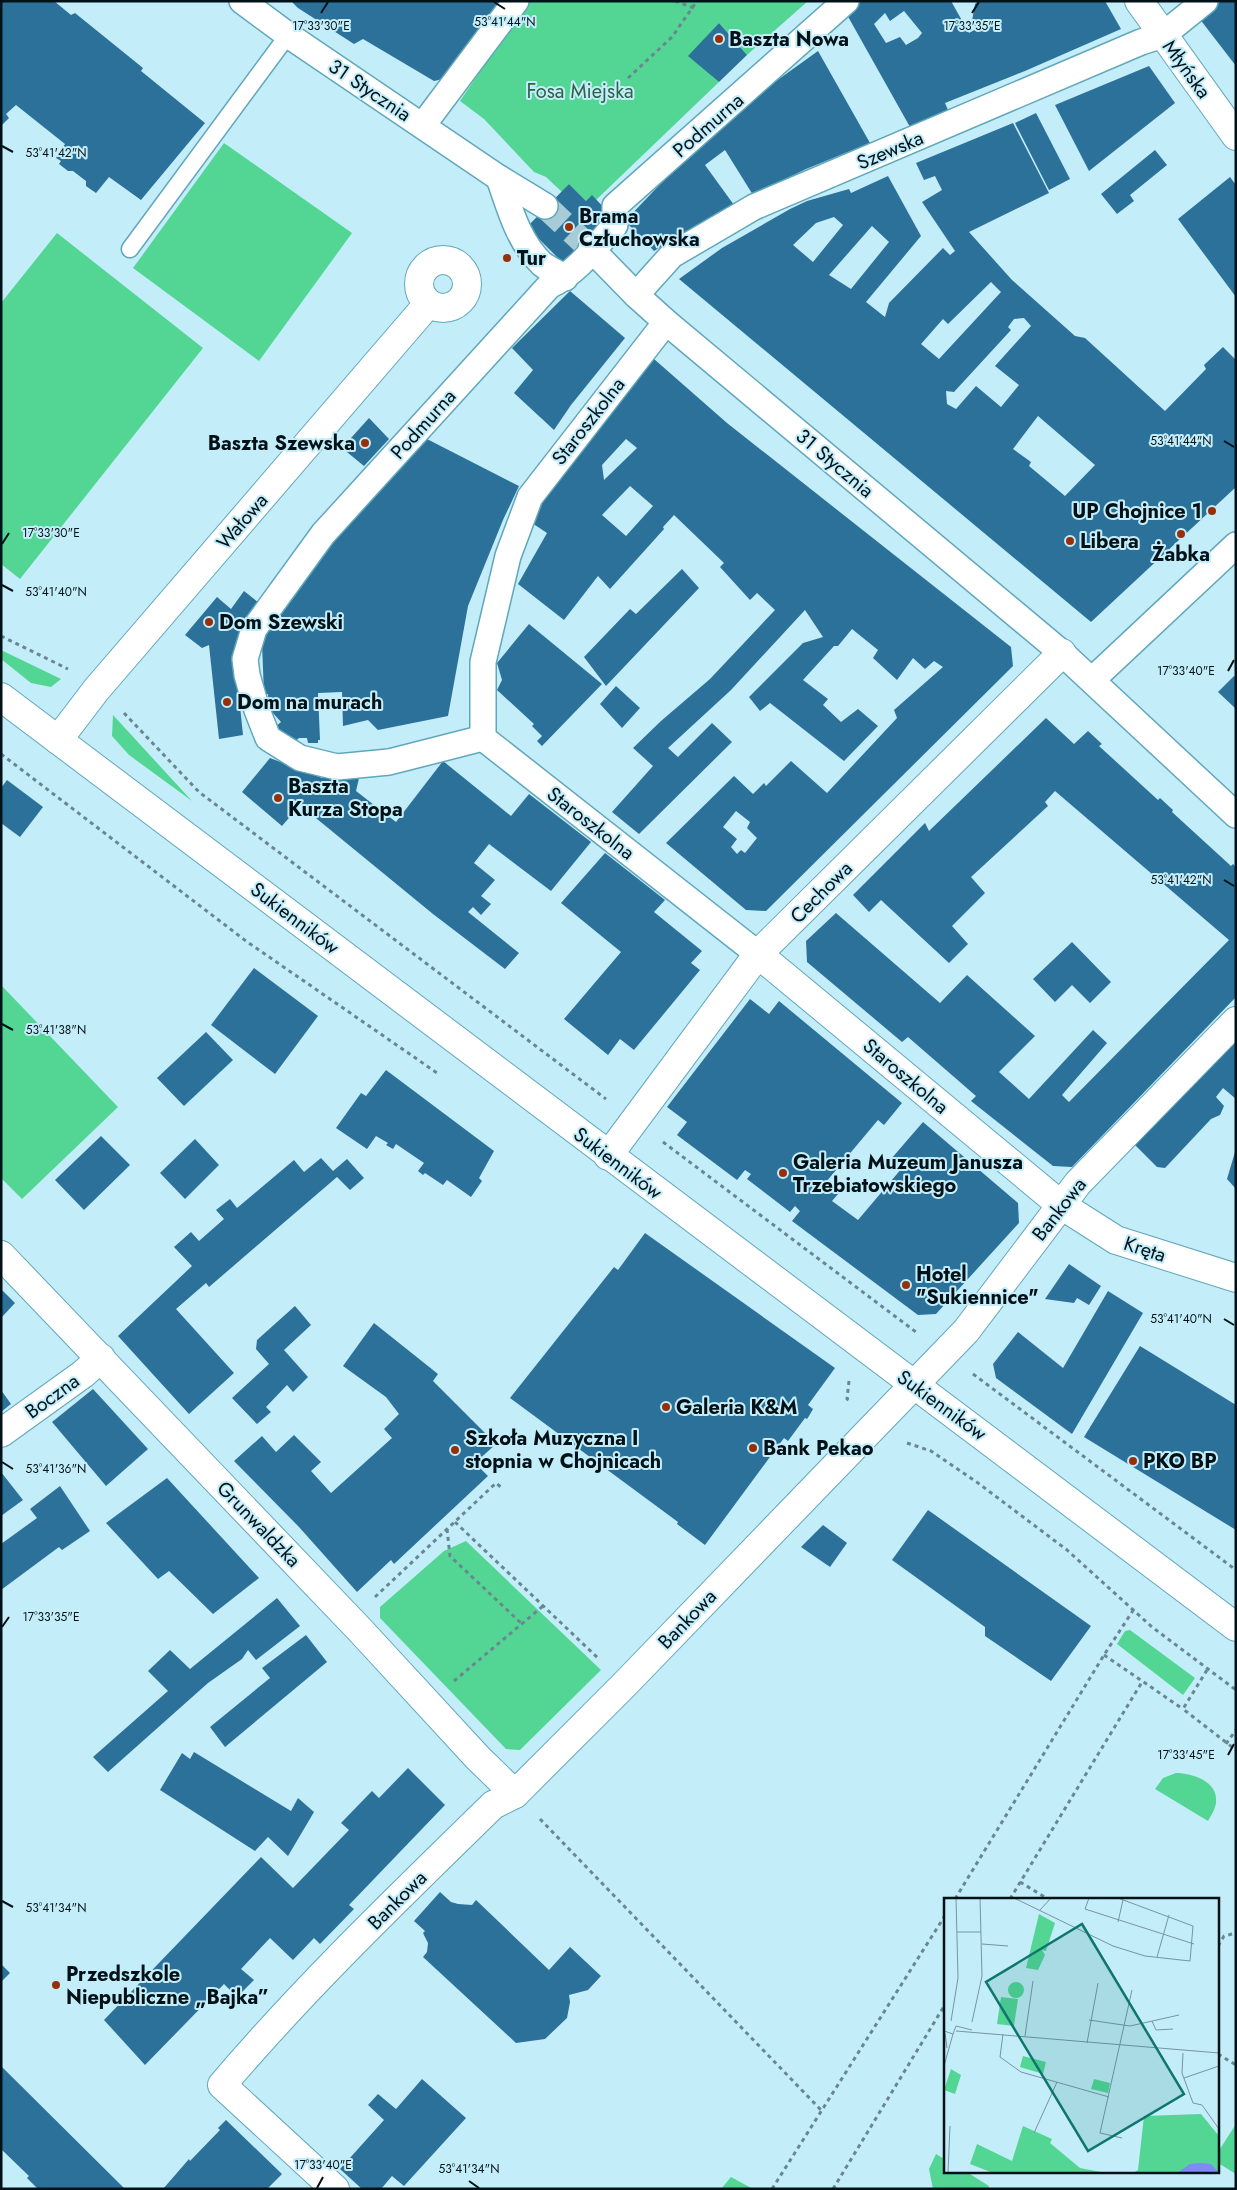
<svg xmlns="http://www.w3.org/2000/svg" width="1237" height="2190" font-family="Jost,sans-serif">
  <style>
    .green { fill: #53d694 }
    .building { fill: #2b719a; fill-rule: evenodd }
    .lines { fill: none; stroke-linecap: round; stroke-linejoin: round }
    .pedestrian-tunnel { stroke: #a7ccd8; stroke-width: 25; stroke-dasharray: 25 12; stroke-linecap: butt }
    .service-casing { stroke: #61a7bb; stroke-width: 19 }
    .pedestrian-casing { stroke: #61a7bb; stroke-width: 28 }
    .minor-casing { stroke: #61a7bb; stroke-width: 30 }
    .secondary-casing { stroke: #61a7bb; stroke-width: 30 }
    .path { stroke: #698791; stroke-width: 3; stroke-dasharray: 4 4; stroke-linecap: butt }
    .service { stroke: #fff; stroke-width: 16 }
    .pedestrian { stroke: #fff; stroke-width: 25 }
    .minor { stroke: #fff; stroke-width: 28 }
    .secondary { stroke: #fff; stroke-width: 28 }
    .ticks { fill: none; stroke: #001218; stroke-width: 2 }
    .poi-dot { fill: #973009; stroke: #c4edfa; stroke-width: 2 }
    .labels { text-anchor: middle; stroke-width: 4; stroke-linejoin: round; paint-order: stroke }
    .poi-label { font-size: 20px; font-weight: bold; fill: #001218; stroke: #c4edfa; text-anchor: start }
    .street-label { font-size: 20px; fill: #001218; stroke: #c4edfa }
    .park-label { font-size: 20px; fill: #2c6245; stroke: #c4edfa }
    .inset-road { fill: none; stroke: #7695a0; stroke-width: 1 }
    .view { fill: #0f766e; fill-opacity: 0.15; stroke: #0f766e; stroke-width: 2.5 }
    .inset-edge { fill: none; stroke: #001218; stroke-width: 2.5 }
    .ticks-label { font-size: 12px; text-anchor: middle; fill: #001218; stroke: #c4edfa; stroke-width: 4; stroke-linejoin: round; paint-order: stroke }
  </style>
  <rect width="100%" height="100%" fill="#c4edfa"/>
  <g class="green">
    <polygon points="528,1 808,1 747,55 719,23 689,56 719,82 596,200 592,196 586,201 569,184 562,192 546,177 534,172 484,119 460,101"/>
    <polygon points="224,143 352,233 259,361 133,268"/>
    <polygon points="57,233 203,348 20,579 1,564 1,303"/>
    <polygon points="1,650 61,679 51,687 31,683 1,659"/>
    <polygon points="113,715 192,801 129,755 112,736"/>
    <polygon points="1,985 118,1107 22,1199 1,1178"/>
    <polygon points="466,1541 601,1670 520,1750 506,1749 380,1618 380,1607 444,1551"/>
    <polygon points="1130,1630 1195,1678 1183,1695 1117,1644 1125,1631"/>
    <path d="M1176,1773c14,0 39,7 40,25 1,9 -4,16 -8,23l-53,-32 8,-11z"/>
    <polygon points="1236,2124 1236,2174 1218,2163 1218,2152"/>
    <polygon points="936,2154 946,2160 946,2171 965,2171 989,2186 988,2189 933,2189 929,2169"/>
    <polygon points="731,2177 753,2189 721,2189"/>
  </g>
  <g class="building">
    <polygon points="1,1 54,1 71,15 75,13 143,68 141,71 205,123 141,200 109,177 96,193 86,186 86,181 73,171 68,171 59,164 61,161 56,158 65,144 16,105 6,114 9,118 1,126"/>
    <polygon points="291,1 505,1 457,76 434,81 363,39 354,44 298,8"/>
    <path d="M861,1h90l18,32 7,-4 -4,-8 3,-17 3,-3h127l16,28 -96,42 -80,32 3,7 -38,17 -64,-114zM904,11l18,22 -4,5 -12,7 -6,-8 -14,6 -12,-19 11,-11 5,8z"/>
    <polygon points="1221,1 1236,1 1236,66 1199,18"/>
    <polygon points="719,23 747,55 719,82 688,56"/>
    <polygon points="818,51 870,143 806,169 753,195 725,150 705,165 734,205 654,251 625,221 691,152 750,100"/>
    <polygon points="1149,66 1175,103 1089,171 1055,105"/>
    <polygon points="1036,113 1070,179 1049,190 1015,123"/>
    <path d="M1013,123l36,70 -80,39 43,48 63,56 10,2 80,73 41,-42 -2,-4 19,-18 13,13v127l-145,135 -412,-343 43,-31 68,-39 17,-8 42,-12 2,4 37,-17 33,60 -55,66 19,15 4,-14 54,-55 7,7 5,-4 -33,-49 20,-12 -7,-14 -11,4 -8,-17zM834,217l9,8 -30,37 -20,-17 23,-22zM872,226l17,16 -38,47 -22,-14zM991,282l10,10 -62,67 -18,-15 22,-25 5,5zM1024,318l7,8 -36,40 24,19 -18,22 -25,-21 -20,23 -9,-5 -1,-13 8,1 57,-62 -3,-3 6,-8zM1038,416l57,49 -30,31 -36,-30 2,-4 -18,-13z"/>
    <polygon points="1155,150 1167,165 1130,195 1134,201 1117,214 1101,194"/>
    <polygon points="1230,177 1236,185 1236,297 1178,219"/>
    <polygon points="569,184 586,201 592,195 606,210 601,216 612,226 569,269 527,227"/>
    <polygon points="570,291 625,338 571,405 554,430 514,393 533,370 512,348"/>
    <path d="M654,359l73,64 284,224 2,19 -247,245 -20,-1 -80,-67 68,-67 19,18 11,-11 2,3 25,-25 36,32 70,-75 -3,-8 49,-43 -9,-6 -9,8 -12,-11 -16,22 -24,-22 5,-8 -26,-21 -14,17h-4l-31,34 25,19 -5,6 18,17 17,-13 20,17 -34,35 -74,-58 -10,8 -11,-14 54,-54 20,-6 -18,-27 -74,80 -63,58 10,9 34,-34 20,19 -93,92 -27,-22 41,-46 -20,-18 28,-27 49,-42 65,-69 -18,-17 -7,7 -30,-33 4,-4 -50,-48 -11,12 1,2 -54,60 -12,-13 -34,44 -46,-36 29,-51 -15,-10 7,-21 82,-106zM626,439l11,9 -33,32 -2,-15zM630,486l23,20 -27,30 -24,-21zM736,811l14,11 -3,6 10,10 -12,15 -4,-3 -4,4 -6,-7 6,-8 -14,-12z"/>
    <polygon points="369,418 389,439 364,466 342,448"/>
    <polygon points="425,438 519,486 503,520 468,606 448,716 378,730 368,720 343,726 342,692 318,693 320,740 318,740 318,743 308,743 307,738 299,738 291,745 275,727 281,722 273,713 269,712 268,694 264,694 262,643 295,585 395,463"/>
    <polygon points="682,569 699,588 606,686 584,657 630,609 636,614"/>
    <polygon points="244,591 259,603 242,631 232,658 236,668 243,735 219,739 209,645 202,648 185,635 217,597 231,609"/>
    <polygon points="529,624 602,684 542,746 537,741 542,736 532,726 534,724 497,690 502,680 497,663"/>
    <polygon points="1234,676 1236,678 1235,708 1218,692"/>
    <polygon points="616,686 640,708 622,728 600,704"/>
    <polygon points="1046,718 1074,744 1088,731 1102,744 1099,746 1158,800 1160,798 1173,810 1172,812 1231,866 1233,864 1236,867 1236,997 1072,1167 1053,1166 971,1101 976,1096 908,1037 902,1042 807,962 806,941 836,913 940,1003 967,975 1035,1036 999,1072 1029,1099 1093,1030 1107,1043 1062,1095 1069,1102 1229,940 1055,791 1045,802 1048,806 971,877 985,893 952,926 968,944 949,963 881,900 869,912 853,895 925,823 929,831"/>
    <polygon points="270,758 322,778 360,774 356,791 396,822 443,761 511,816 529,794 591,842 551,891 489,844 474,863 495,880 481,896 491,904 481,915 473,907 468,912 519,953 505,969 433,914 300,805 282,826 242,792"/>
    <polygon points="7,780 43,807 20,837 1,823 1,788"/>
    <polygon points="605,853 665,900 654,912 702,951 691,963 700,970 634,1050 620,1039 608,1055 564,1019 621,952 561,903"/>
    <polygon points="1072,942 1111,982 1090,1003 1072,985 1055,1002 1033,979"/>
    <polygon points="254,968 318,1016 275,1074 211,1025"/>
    <polygon points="750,999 769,1014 779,1001 902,1103 884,1125 878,1120 826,1182 839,1193 832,1201 858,1220 902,1168 891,1159 923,1122 1018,1203 1019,1223 936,1314 918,1315 792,1221 800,1211 795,1206 790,1212 747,1179 751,1174 745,1170 737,1180 677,1135 687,1122 667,1107"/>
    <polygon points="206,1032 233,1060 184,1106 157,1078"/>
    <polygon points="1236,1042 1236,1099 1223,1088 1216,1097 1224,1106 1220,1115 1211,1119 1165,1168 1157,1167 1135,1145"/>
    <polygon points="386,1070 494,1151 479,1178 482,1181 471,1197 447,1180 443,1185 425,1173 423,1175 418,1171 424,1163 396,1144 393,1149 386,1145 388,1143 376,1136 367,1149 336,1128 361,1093 366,1096"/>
    <polygon points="101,1136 130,1165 84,1210 55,1180"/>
    <polygon points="195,1139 219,1165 185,1199 160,1173"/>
    <polygon points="1235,1152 1236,1152 1236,1189 1227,1179"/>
    <polygon points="321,1158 333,1171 347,1159 364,1178 350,1190 337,1177 209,1287 206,1283 176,1309 234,1373 189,1414 118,1336 192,1266 174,1247 191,1232 199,1241 224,1219 216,1210 230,1199 237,1208 294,1160 304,1172"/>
    <polygon points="645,1233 835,1368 808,1405 813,1409 809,1416 807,1419 805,1418 788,1441 784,1438 705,1545 677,1524 678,1522 510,1398 614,1267 618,1270"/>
    <polygon points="1069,1264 1101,1286 1089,1305 1077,1298 1074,1303 1045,1299"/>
    <polygon points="1,1289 15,1303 1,1318"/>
    <polygon points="1108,1291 1143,1313 1072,1434 996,1378 993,1364 1018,1332 1063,1368"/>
    <polygon points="295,1306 311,1325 284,1350 308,1377 293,1392 287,1385 266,1407 271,1412 257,1424 232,1398 269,1364 256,1349 257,1340"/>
    <polygon points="374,1323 438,1374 433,1381 496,1444 475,1463 488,1476 394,1564 391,1560 357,1592 299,1527 234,1461 262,1436 276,1452 294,1435 321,1462 311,1471 331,1493 392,1438 384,1429 399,1414 386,1397 343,1366"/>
    <polygon points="1140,1346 1236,1405 1236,1530 1084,1437"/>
    <polygon points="93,1389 148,1449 106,1486 52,1422"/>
    <polygon points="1,1390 11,1404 1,1412"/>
    <polygon points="1,1472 23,1500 1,1516"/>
    <polygon points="167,1478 259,1578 213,1614 169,1571 158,1579 106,1523"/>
    <polygon points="60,1486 90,1531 62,1550 59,1547 1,1590 1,1544 37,1518 30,1509"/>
    <polygon points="928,1510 1091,1626 1051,1681 985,1636 985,1627 892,1560"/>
    <polygon points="823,1525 847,1543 830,1567 801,1547"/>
    <polygon points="277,1598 300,1626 256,1660 248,1650 242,1659 208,1683 108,1772 93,1757 168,1691 148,1671 170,1650 190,1669"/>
    <polygon points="306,1635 327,1662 225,1747 210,1727 270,1678 262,1668"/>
    <polygon points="194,1752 291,1811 298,1798 314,1812 288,1856 268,1837 255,1851 160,1790 182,1753 190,1759"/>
    <polygon points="408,1768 445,1805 349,1905 354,1909 320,1944 314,1938 293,1960 270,1938 241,1969 254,1980 237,1997 224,1984 145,2065 104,2020 261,1857 293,1888 349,1830 341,1823 372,1791 379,1798"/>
    <polygon points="440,1892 451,1902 458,1904 472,1905 476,1900 549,1970 570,1947 601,1976 588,1990 569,1995 570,2002 567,2018 545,2039 516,2043 423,1957 427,1952 428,1943 423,1933 425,1931 414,1921"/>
    <polygon points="1,1964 10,1973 1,1982"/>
    <polygon points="1,2066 125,2189 38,2189 27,2178 29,2176 1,2149"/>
    <polygon points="422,2079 466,2118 404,2186 392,2176 381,2189 362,2189 340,2169 384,2120 368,2105 378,2094 396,2109"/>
    <polygon points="226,2120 282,2174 267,2189 163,2189 189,2159 190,2161 220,2130 218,2128"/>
  </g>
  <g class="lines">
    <polyline class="pedestrian-tunnel" points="545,206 591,249"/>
    <g class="service-casing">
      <polyline id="service" points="130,249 288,35"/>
    </g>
    <g class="pedestrian-casing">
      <g id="pedestrian">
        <polyline points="242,1 288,35 499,178 545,206"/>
        <polyline points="423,125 516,1"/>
        <path d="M499,178c11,31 19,63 43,86 7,5 16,9 23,14"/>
        <polyline points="591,249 636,295 666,322 1062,653 1236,815"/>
        <polyline points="636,295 672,255 754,207 1141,42 1163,35 1205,1"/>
        <polyline points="666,322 530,497 508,556 483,662 483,738 758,954"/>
        <polyline points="1092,680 1236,545"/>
        <path d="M483,738l-94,24 -52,5 -37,-9 -32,-20 -11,-28 -10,-35 -2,-16 9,-30 69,-95 226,-248c27,-13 46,-38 66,-61v-19l231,-205"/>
      </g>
    </g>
    <g class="minor-casing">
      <g id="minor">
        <polyline points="1139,1 1236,136"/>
        <circle cx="443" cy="284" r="24"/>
        <polyline points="58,740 96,690 428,304"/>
        <polyline points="758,954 1061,1205 1116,1240 1236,1278"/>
        <polyline points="608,1156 758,954 1062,653"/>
        <polyline points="1,1255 360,1630 478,1758 515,1794"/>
        <polyline points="1,1433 83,1374 101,1358"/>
        <path d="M335,2189l-113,-104c84,-99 178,-189 271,-280l22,-11 110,-110 341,-353 112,-148 158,-162"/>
      </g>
    </g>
    <g class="secondary-casing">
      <polyline id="secondary" points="1,697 1236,1627"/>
    </g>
    <g class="path">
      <polyline points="675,1 694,8"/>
      <polyline points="628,78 672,37 697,1"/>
      <polyline points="1,636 68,669"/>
      <polyline points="124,713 199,792 606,1099"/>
      <polyline points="1,754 246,941 440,1075"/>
      <polyline points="663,1142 916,1332"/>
      <polyline points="973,1374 1236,1570"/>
      <polyline points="849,1381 847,1399 850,1401"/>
      <polyline points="907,1443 931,1451 978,1483 1067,1550 1152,1627 1236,1690"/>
      <polyline points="455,1522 599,1659"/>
      <polyline points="447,1529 450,1556 522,1624"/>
      <polyline points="375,1597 496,1483 503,1489"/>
      <polyline points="1104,1655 1183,1709"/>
      <polyline points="1207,1670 1183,1709 1236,1750"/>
      <polyline points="454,1681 543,1606"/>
      <polyline points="1226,1744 1236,1730"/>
      <polyline points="540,1819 822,2111"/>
      <polyline points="1020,1882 1048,1899"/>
      <polyline points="955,1899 1104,1655 1134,1609"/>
      <polyline points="1010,1899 1142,1682"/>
      <polyline points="1218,1946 1224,1936 1236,1933"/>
      <polyline points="1218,2054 1236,2065"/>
      <polyline points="772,2189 946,1914"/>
      <polyline points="833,2189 946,2003"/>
    </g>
    <use href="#service" class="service"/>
    <use href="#pedestrian" class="pedestrian"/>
    <use href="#minor" class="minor"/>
    <use href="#secondary" class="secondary"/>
  </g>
  <path class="ticks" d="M494,2l11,7M321,13l7,-11M972,13l7,-11M2,146l11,6M1224,441l10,6M2,544l7,-11M2,585l11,6M1228,671l6,-11M1224,880l10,6M2,1024l11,6M1224,1319l10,6M2,1462l11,7M2,1627l7,-10M1228,1755l6,-11M2,1901l11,6M469,2181l10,7M317,2188l6,-11"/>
  <g class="poi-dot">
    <circle cx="719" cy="39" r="5"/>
    <circle cx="569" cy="227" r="5"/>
    <circle cx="507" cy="258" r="5"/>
    <circle cx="365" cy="443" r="5"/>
    <circle cx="1212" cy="511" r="5"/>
    <circle cx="1181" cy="534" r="5"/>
    <circle cx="1070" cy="541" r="5"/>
    <circle cx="209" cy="622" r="5"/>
    <circle cx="227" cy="702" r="5"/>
    <circle cx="278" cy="798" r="5"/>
    <circle cx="783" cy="1173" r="5"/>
    <circle cx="906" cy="1285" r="5"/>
    <circle cx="666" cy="1407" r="5"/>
    <circle cx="753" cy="1448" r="5"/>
    <circle cx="455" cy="1450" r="5"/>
    <circle cx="1133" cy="1461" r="5"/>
    <circle cx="56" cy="1985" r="5"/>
  </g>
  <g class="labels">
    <g class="poi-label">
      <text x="729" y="46">Baszta Nowa</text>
      <text x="579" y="223">Brama<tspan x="579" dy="23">Człuchowska</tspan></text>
      <text x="517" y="265">Tur</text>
      <text x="355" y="450" text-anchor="end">Baszta Szewska</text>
      <text x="1202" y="518" text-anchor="end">UP Chojnice 1</text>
      <text x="1080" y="548">Libera</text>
      <text x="1181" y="561" text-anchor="middle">Żabka</text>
      <text x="219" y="629">Dom Szewski</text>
      <text x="237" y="709">Dom na murach</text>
      <text x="288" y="793">Baszta<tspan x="288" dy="23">Kurza Stopa</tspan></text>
      <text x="793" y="1169">Galeria Muzeum Janusza<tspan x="793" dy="23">Trzebiatowskiego</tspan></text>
      <text x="916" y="1281">Hotel<tspan x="916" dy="23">"Sukiennice"</tspan></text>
      <text x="676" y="1414">Galeria K&amp;M</text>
      <text x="465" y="1445">Szkoła Muzyczna I<tspan x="465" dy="23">stopnia w Chojnicach</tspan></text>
      <text x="763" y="1455">Bank Pekao</text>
      <text x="1143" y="1468">PKO BP</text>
      <text x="66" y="1981">Przedszkole<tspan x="66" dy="23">Niepubliczne „Bajka”</tspan></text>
    </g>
    <g class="street-label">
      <text transform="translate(1187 69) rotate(54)" y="7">Młyńska</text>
      <text transform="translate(370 90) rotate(34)" y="7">31 Stycznia</text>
      <text transform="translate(708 125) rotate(-41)" y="7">Podmurna</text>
      <text transform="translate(890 150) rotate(-23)" y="7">Szewska</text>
      <text transform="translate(588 421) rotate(-52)" y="7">Staroszkolna</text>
      <text transform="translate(423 424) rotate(-48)" y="7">Podmurna</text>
      <text transform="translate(835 463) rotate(40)" y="7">31 Stycznia</text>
      <text transform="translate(242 521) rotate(-49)" y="7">Wałowa</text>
      <text transform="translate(591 823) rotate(38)" y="7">Staroszkolna</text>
      <text transform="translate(821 892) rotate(-45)" y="7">Cechowa</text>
      <text transform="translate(295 918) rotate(37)" y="7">Sukienników</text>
      <text transform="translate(906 1076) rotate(40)" y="7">Staroszkolna</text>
      <text transform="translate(618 1163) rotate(37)" y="7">Sukienników</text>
      <text transform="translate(1059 1209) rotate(-52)" y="7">Bankowa</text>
      <text transform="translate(1145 1249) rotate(18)" y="7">Kręta</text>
      <text transform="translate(52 1396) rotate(-36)" y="7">Boczna</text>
      <text transform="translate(942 1405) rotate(36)" y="7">Sukienników</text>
      <text transform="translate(259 1524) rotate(46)" y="7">Grunwaldzka</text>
      <text transform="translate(687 1619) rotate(-46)" y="7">Bankowa</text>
      <text transform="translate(397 1900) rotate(-45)" y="7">Bankowa</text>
    </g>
    <g class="park-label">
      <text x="580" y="98">Fosa Miejska</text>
    </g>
  </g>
  <g transform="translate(944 1898)">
    <rect width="275" height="275" fill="#c4edfa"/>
    <path d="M95,16l16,9 -9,28 -4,-1 3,5 -7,15 -12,-2zM64 92a8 8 0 1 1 16 0a8 8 0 1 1-16 0ZM57,99l17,2 -4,27 -17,-2zM79,158l23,6 -3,12 -23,-7zM7,171l10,6 -6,19 -11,-4zM150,181l16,4 -2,10 -17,-4zM257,216l18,22v37h-86l5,-3 6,-54zM79,228l29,13 -2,4 30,25 26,5h-113l-23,-9 7,-20 35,17z" fill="#53d694"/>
    <path d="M257,265l10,1 8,9h-42l13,-9z" fill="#8089f4"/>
    <path class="inset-road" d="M70,0l99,48 32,10 45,5 3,-35 -75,-28M145,0l-4,11 109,35M96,12l11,-12M174,24l5,-22M13,34h24M38,46l26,2M213,59l12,-42M145,122l41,6 49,-11M7,123l7,-43 -2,-80M208,123l4,9 17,-1M28,124l10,-46 -2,-78M12,128l16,4M0,133l9,3 3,-8M12,133l263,22M1,135l2,15M59,136l-3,23 21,15 88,25M81,138l8,-55M143,145l11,-60M239,155l-1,20 11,30 9,2 17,24M0,168l9,-32M240,180l35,-12M90,235l23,-51M178,240l-22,-5 32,-143M4,275l2,-47"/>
    <path class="view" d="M138,26l102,170 -96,57 -102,-169z"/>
    <rect width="275" height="275" class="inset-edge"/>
  </g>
  <g class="ticks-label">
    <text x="505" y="26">53°41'44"N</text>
    <text x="321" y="30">17°33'30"E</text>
    <text x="972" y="30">17°33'35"E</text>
    <text x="56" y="157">53°41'42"N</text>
    <text x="1181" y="445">53°41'44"N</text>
    <text x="51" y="537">17°33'30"E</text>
    <text x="56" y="596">53°41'40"N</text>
    <text x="1186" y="675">17°33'40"E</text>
    <text x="1181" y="884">53°41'42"N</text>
    <text x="56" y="1034">53°41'38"N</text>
    <text x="1181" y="1323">53°41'40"N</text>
    <text x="56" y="1473">53°41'36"N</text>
    <text x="51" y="1621">17°33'35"E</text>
    <text x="1186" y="1759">17°33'45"E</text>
    <text x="56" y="1912">53°41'34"N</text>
    <text x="323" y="2169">17°33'40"E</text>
    <text x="469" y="2173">53°41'34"N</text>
  </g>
  <rect width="1237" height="2190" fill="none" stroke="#001218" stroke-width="5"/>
</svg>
